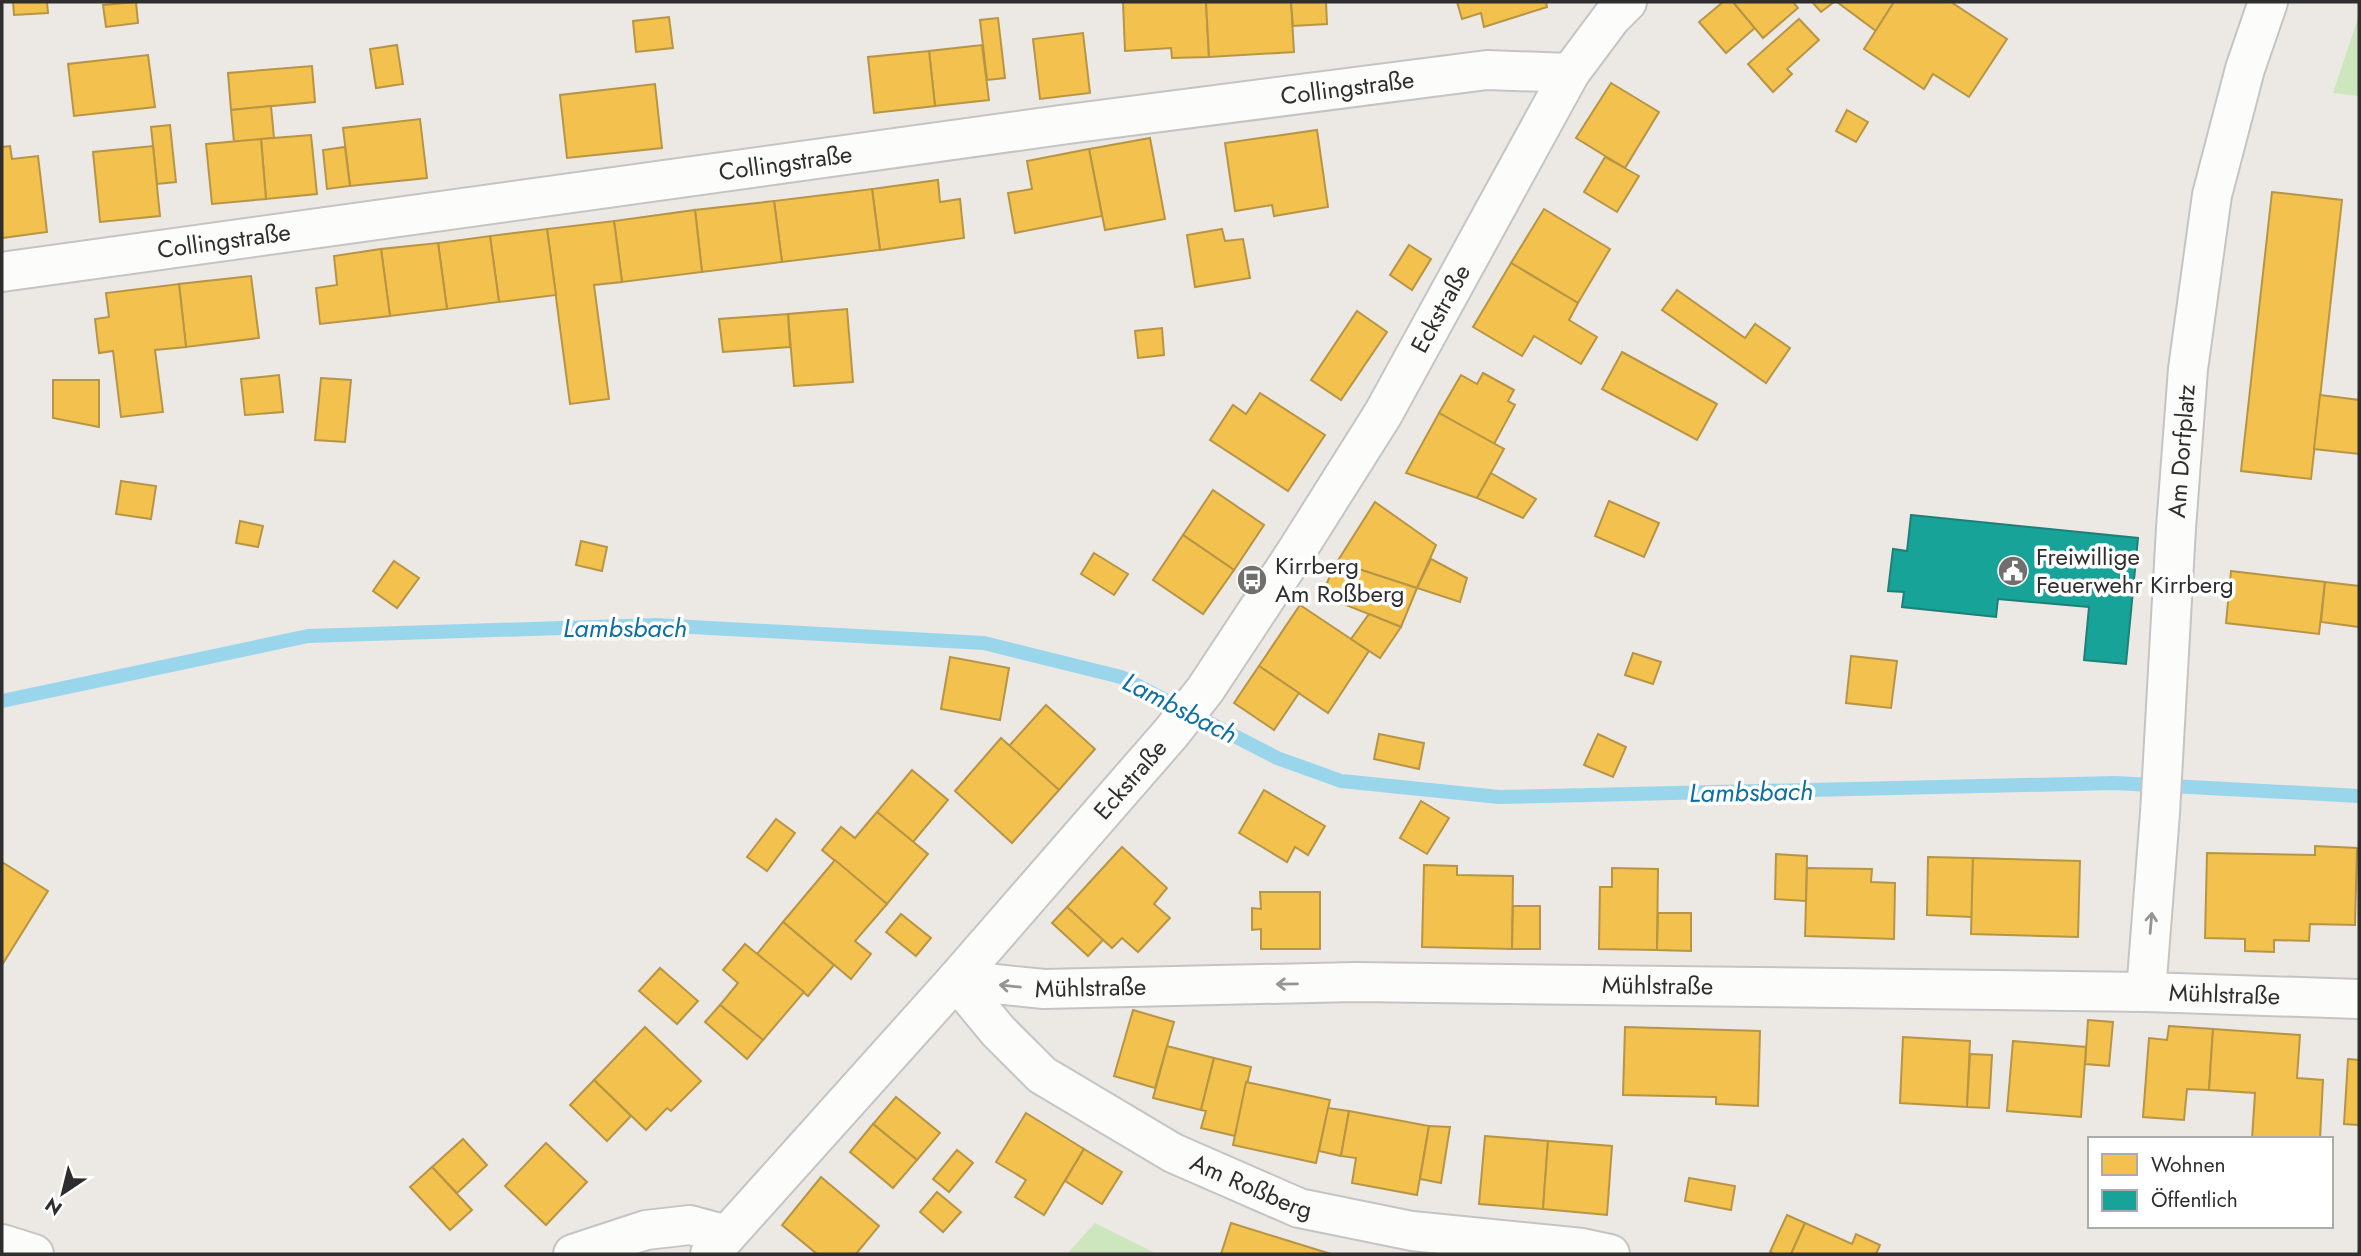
<svg xmlns="http://www.w3.org/2000/svg" width="2361" height="1256" font-family="Jost,sans-serif">
  <style>
    .green { fill: #cee6be }
    .homes { fill: #f2c14e; stroke: #b79544; stroke-width: 2 }
    .public { fill: #17a398; stroke: #1e8078; stroke-width: 2 }
    .lines { fill: none; stroke-linecap: round; stroke-linejoin: round }
    .stream { stroke: #99d6ec; stroke-width: 14 }
    .minor-casing { stroke: #c5c4c5; stroke-width: 42 }
    .minor { stroke: #fcfcfb; stroke-width: 38 }
    .oneway { stroke: #959594 }
    .labels { text-anchor: middle; stroke-width: 7; stroke-linejoin: round; paint-order: stroke }
    .street-label { font-size: 24px; fill: #2e2e2e; stroke: #fff }
    .poi-label { font-size: 24px; fill: #2e2e2e; stroke: #fff; text-anchor: start }
    .water-label { font-size: 26px; font-style: italic; fill: #0d6fa3; stroke: #fff }
  </style>
  <rect width="100%" height="100%" fill="#ece8e4"/>
  <g class="green">
    <polygon points="2359,15 2359,96 2333,93"/>
    <polygon points="1095,1223 1157,1254 1067,1254"/>
  </g>
  <g class="homes">
    <polygon points="13,2 47,2 48,13 14,15"/>
    <polygon points="136,2 138,23 106,27 103,5"/>
    <polygon points="1123,2 1206,2 1209,57 1172,58 1171,48 1125,51"/>
    <polygon points="1206,2 1291,2 1294,52 1209,57"/>
    <polygon points="1291,2 1326,2 1327,24 1293,26"/>
    <polygon points="1457,2 1546,2 1547,7 1484,27 1481,13 1462,19"/>
    <polygon points="1723,2 1733,2 1755,28 1726,53 1699,22"/>
    <polygon points="1733,2 1793,2 1798,8 1763,38"/>
    <polygon points="1812,2 1834,2 1821,12"/>
    <polygon points="1837,2 1894,2 1876,31"/>
    <polygon points="1894,2 1951,2 2007,39 1969,97 1933,74 1924,89 1864,49"/>
    <polygon points="669,17 673,48 636,52 633,21"/>
    <polygon points="998,18 1005,78 987,80 980,20"/>
    <polygon points="1799,19 1819,40 1787,69 1792,74 1773,92 1748,64"/>
    <polygon points="1083,33 1090,93 1040,99 1033,39"/>
    <polygon points="397,45 403,84 376,88 370,49"/>
    <polygon points="982,45 989,100 935,106 929,51"/>
    <polygon points="929,51 935,106 874,113 868,57"/>
    <polygon points="148,55 155,107 74,116 68,64"/>
    <polygon points="312,66 315,102 231,110 228,73"/>
    <polygon points="1611,83 1659,112 1625,168 1576,138"/>
    <polygon points="655,84 662,148 567,158 560,95"/>
    <polygon points="271,106 274,138 234,142 231,110"/>
    <polygon points="1847,110 1868,122 1856,142 1836,131"/>
    <polygon points="420,119 427,178 350,186 343,128"/>
    <polygon points="170,125 176,182 157,184 151,127"/>
    <polygon points="1317,130 1328,207 1274,216 1272,205 1235,211 1225,143"/>
    <polygon points="311,135 317,194 266,199 261,139"/>
    <polygon points="1150,138 1165,219 1105,230 1089,149"/>
    <polygon points="261,139 266,199 212,204 206,144"/>
    <polygon points="10,146 12,159 38,156 47,232 2,238 2,147"/>
    <polygon points="153,146 160,216 100,222 93,152"/>
    <polygon points="345,147 350,186 327,189 323,150"/>
    <polygon points="1089,149 1102,216 1015,233 1008,193 1032,189 1027,161"/>
    <polygon points="1605,157 1639,176 1617,212 1584,192"/>
    <polygon points="938,180 940,202 960,199 964,238 880,250 872,189"/>
    <polygon points="872,189 880,250 782,262 774,201"/>
    <polygon points="2272,192 2342,200 2311,479 2241,471"/>
    <polygon points="774,201 782,262 702,272 695,210"/>
    <polygon points="1544,209 1610,249 1578,303 1511,263"/>
    <polygon points="695,210 702,272 622,282 614,221"/>
    <polygon points="614,221 622,282 594,285 609,399 570,404 547,229"/>
    <polygon points="547,229 556,295 499,302 490,236"/>
    <polygon points="1222,229 1225,241 1243,239 1250,278 1195,287 1187,235"/>
    <polygon points="490,236 499,302 447,309 438,243"/>
    <polygon points="438,243 447,309 390,316 381,249"/>
    <polygon points="1409,245 1431,259 1412,290 1390,275"/>
    <polygon points="381,249 390,316 320,324 316,288 337,285 334,256"/>
    <polygon points="1511,263 1578,303 1569,320 1597,337 1581,364 1534,336 1522,356 1473,327"/>
    <polygon points="251,276 259,338 186,347 179,284"/>
    <polygon points="179,284 186,347 155,350 163,412 121,417 113,351 99,353 95,319 109,317 106,293"/>
    <polygon points="1677,290 1745,338 1755,324 1790,348 1766,383 1662,310"/>
    <polygon points="847,309 853,382 794,386 788,314"/>
    <polygon points="1357,311 1387,332 1341,400 1311,380"/>
    <polygon points="788,314 790,347 723,352 719,319"/>
    <polygon points="1162,328 1164,355 1138,358 1135,331"/>
    <polygon points="1622,352 1717,404 1697,440 1602,389"/>
    <polygon points="1483,373 1514,390 1508,401 1515,405 1494,444 1439,413 1461,375 1477,384"/>
    <polygon points="279,375 283,412 245,415 241,379"/>
    <polygon points="321,378 351,380 345,442 315,440"/>
    <polygon points="53,380 99,380 99,427 53,418"/>
    <polygon points="1260,393 1325,435 1288,491 1210,440 1233,405 1246,414"/>
    <polygon points="2320,395 2359,400 2359,454 2314,449"/>
    <polygon points="1439,413 1504,449 1477,498 1406,473"/>
    <polygon points="1491,473 1536,499 1523,518 1477,498"/>
    <polygon points="121,481 156,486 151,519 116,514"/>
    <polygon points="1213,490 1264,525 1234,570 1183,535"/>
    <polygon points="1609,501 1659,523 1644,557 1595,536"/>
    <polygon points="1375,502 1436,545 1417,588 1337,562"/>
    <polygon points="240,521 263,526 258,547 236,543"/>
    <polygon points="1183,535 1234,570 1203,614 1153,580"/>
    <polygon points="581,541 607,547 602,571 576,565"/>
    <polygon points="1094,553 1128,574 1114,595 1081,574"/>
    <polygon points="1431,559 1467,578 1460,602 1417,588"/>
    <polygon points="394,561 419,578 397,608 373,591"/>
    <polygon points="1337,562 1417,588 1401,627 1321,595"/>
    <polygon points="2231,571 2325,582 2319,634 2226,623"/>
    <polygon points="2325,582 2359,586 2359,627 2321,622"/>
    <polygon points="1300,605 1369,651 1328,713 1259,666"/>
    <polygon points="1369,614 1401,627 1380,658 1351,639"/>
    <polygon points="1633,653 1661,662 1653,684 1625,675"/>
    <polygon points="1851,656 1897,661 1891,708 1846,703"/>
    <polygon points="950,657 1009,668 1000,720 941,709"/>
    <polygon points="1259,666 1299,693 1274,730 1234,703"/>
    <polygon points="1046,705 1095,749 1059,790 1009,746"/>
    <polygon points="1379,734 1424,743 1419,769 1374,759"/>
    <polygon points="1598,734 1626,747 1613,777 1584,765"/>
    <polygon points="1001,738 1059,790 1012,843 955,791"/>
    <polygon points="912,770 948,800 913,842 877,812"/>
    <polygon points="1264,790 1325,826 1308,855 1295,847 1287,862 1239,833"/>
    <polygon points="1421,801 1449,818 1427,854 1400,838"/>
    <polygon points="877,812 928,854 887,904 822,850 841,827 855,838"/>
    <polygon points="776,819 795,833 767,871 747,857"/>
    <polygon points="2315,846 2357,848 2355,925 2310,924 2309,941 2274,940 2274,952 2245,951 2245,939 2205,938 2207,853 2315,855"/>
    <polygon points="1122,847 1167,888 1154,904 1170,918 1138,952 1122,938 1112,948 1067,907"/>
    <polygon points="1776,854 1807,856 1806,901 1775,899"/>
    <polygon points="1928,857 1973,858 1972,917 1927,915"/>
    <polygon points="1973,858 2080,861 2078,937 1971,934"/>
    <polygon points="835,860 887,904 855,941 871,954 851,979 783,922"/>
    <polygon points="2,862 48,891 2,965"/>
    <polygon points="1424,865 1457,866 1457,875 1513,876 1512,949 1422,947"/>
    <polygon points="1612,868 1658,869 1657,950 1599,949 1600,887 1612,887"/>
    <polygon points="1807,868 1872,869 1871,882 1895,883 1894,939 1805,936"/>
    <polygon points="1260,892 1320,892 1320,949 1261,949 1261,929 1252,930 1252,908 1261,909"/>
    <polygon points="1513,906 1540,906 1540,949 1512,949"/>
    <polygon points="1067,907 1103,940 1088,956 1052,923"/>
    <polygon points="1658,913 1691,913 1691,951 1657,950"/>
    <polygon points="901,914 931,938 916,956 886,932"/>
    <polygon points="783,922 834,965 808,996 757,954"/>
    <polygon points="745,944 804,992 763,1040 720,1005 738,983 723,970"/>
    <polygon points="660,968 698,1001 677,1024 639,991"/>
    <polygon points="720,1005 763,1040 747,1059 705,1022"/>
    <polygon points="1133,1010 1174,1022 1155,1088 1114,1076"/>
    <polygon points="2088,1020 2113,1022 2109,1066 2085,1064"/>
    <polygon points="2169,1026 2213,1029 2209,1090 2187,1089 2184,1120 2143,1117 2149,1038 2167,1040"/>
    <polygon points="645,1027 701,1081 671,1111 667,1108 646,1130 594,1080"/>
    <polygon points="1625,1027 1760,1031 1758,1106 1716,1104 1716,1097 1623,1095"/>
    <polygon points="2213,1029 2300,1035 2297,1078 2323,1080 2320,1139 2252,1139 2255,1093 2209,1090"/>
    <polygon points="1903,1037 1970,1041 1967,1107 1900,1103"/>
    <polygon points="2013,1041 2086,1047 2081,1117 2007,1111"/>
    <polygon points="1167,1046 1214,1058 1201,1110 1153,1098"/>
    <polygon points="1970,1054 1992,1055 1989,1108 1967,1107"/>
    <polygon points="1214,1058 1251,1067 1235,1136 1201,1128 1206,1111 1201,1110"/>
    <polygon points="2348,1059 2359,1060 2359,1125 2344,1124"/>
    <polygon points="594,1080 631,1116 607,1141 570,1105"/>
    <polygon points="1246,1082 1330,1100 1316,1163 1233,1145"/>
    <polygon points="896,1097 940,1133 917,1160 873,1124"/>
    <polygon points="1328,1108 1349,1111 1341,1156 1319,1151"/>
    <polygon points="1349,1111 1429,1126 1417,1195 1352,1183 1356,1158 1341,1156"/>
    <polygon points="1026,1113 1084,1149 1044,1215 1015,1197 1026,1180 996,1162"/>
    <polygon points="873,1124 917,1160 893,1188 850,1152"/>
    <polygon points="1429,1126 1450,1127 1441,1183 1420,1179"/>
    <polygon points="1485,1136 1548,1141 1543,1209 1479,1204"/>
    <polygon points="463,1139 487,1165 457,1193 432,1167"/>
    <polygon points="1548,1141 1612,1146 1607,1215 1543,1209"/>
    <polygon points="546,1143 587,1182 546,1225 505,1186"/>
    <polygon points="1084,1149 1122,1172 1102,1204 1065,1181"/>
    <polygon points="957,1150 973,1163 949,1192 933,1179"/>
    <polygon points="432,1167 472,1210 450,1230 410,1187"/>
    <polygon points="821,1177 879,1226 856,1254 817,1254 782,1225"/>
    <polygon points="1689,1178 1735,1186 1731,1210 1685,1201"/>
    <polygon points="937,1192 961,1212 943,1232 920,1212"/>
    <polygon points="1787,1215 1805,1223 1791,1254 1775,1254 1770,1252"/>
    <polygon points="1231,1223 1331,1254 1221,1254"/>
    <polygon points="1805,1223 1852,1244 1856,1234 1880,1245 1876,1254 1791,1254"/>
  </g>
  <polygon class="public" points="1911,515 2138,538 2126,664 2084,660 2089,607 1998,599 1996,617 1902,607 1904,592 1888,591 1893,549 1907,551"/>
  <g class="lines">
    <polyline class="stream" points="2,701 308,636 655,625 984,643 1121,677 1277,758 1341,781 1499,797 2115,783 2359,796"/>
    <g class="minor-casing">
      <g id="minor">
        <path id="s1" d="M2,272l1066,-148 419,-54 83,3"/>
        <path id="s2" d="M956,980l88,9 311,-7 791,10 213,7"/>
        <path id="s3" d="M956,980l42,51 44,44 131,78 126,55 113,23 170,17 28,6"/>
        <path id="s4" d="M2146,992l14,-179 16,-285 12,-159 24,-174 33,-126 23,-67"/>
        <polyline points="2,1244 34,1254"/>
        <polyline points="573,1254 646,1230 690,1225 727,1235"/>
        <path id="s5" d="M710,1254l246,-274 215,-247 34,-43 91,-138 87,-138 187,-341 41,-55 16,-16"/>
      </g>
    </g>
    <use href="#minor" class="minor"/>
  </g>
  <defs><path id="oneway-shaft" d="M-6 0H5M1.5-3L5.5 0L1.5 3" fill="none" stroke-width="1.6" stroke-linecap="round" stroke-linejoin="round" transform="scale(1.75)"/></defs>
  <g class="oneway">
    <use href="#oneway-shaft" transform="translate(2151 923) rotate(-85)"/>
    <use href="#oneway-shaft" transform="translate(1287 984) rotate(179)"/>
    <use href="#oneway-shaft" transform="translate(1010 986) rotate(-174)"/>
  </g>
  <defs>
    <g id="civic-disc" transform="scale(1.575)"><circle r="9.5" fill="#706f6e" stroke="#fff"/><path d="M-.6-6.5H3V-4.5H.6V-3L4-1V1h2V6H-6V1h2V-1L-.6-3ZM-1.2 2.5V6h2.4V2.5Z" fill="#fff"/></g>
    <g id="bus-disc" transform="scale(1.575)"><circle r="9.5" fill="#706f6e" stroke="#fff"/><path d="M-5-6H5V4H4V6H2V4H-2V6H-4V4H-5ZM-3.5-4V0h7V-4ZM-3.5 1.2v1.5H-2V1.2ZM2 1.2v1.5H3.5V1.2Z" fill="#fff"/></g>
  </defs>
  <g fill-rule="evenodd">
    <use href="#civic-disc" x="2013" y="571"/>
    <use href="#bus-disc" x="1252" y="580"/>
  </g>
  <g class="labels">
    <g class="street-label">
      <text dy="8" stroke="none"><textPath href="#s1" startOffset="1358">Collingstraße</textPath></text>
      <text dy="8" stroke="none"><textPath href="#s1" startOffset="791">Collingstraße</textPath></text>
      <text dy="8" stroke="none"><textPath href="#s1" startOffset="224">Collingstraße</textPath></text>
      <text dy="8" stroke="none"><textPath href="#s5" startOffset="1199">Eckstraße</textPath></text>
      <text dy="8" stroke="none"><textPath href="#s4" startOffset="542">Am Dorfplatz</textPath></text>
      <text dy="8" stroke="none"><textPath href="#s5" startOffset="634">Eckstraße</textPath></text>
      <text dy="8" stroke="none"><textPath href="#s2" startOffset="702">Mühlstraße</textPath></text>
      <text dy="8" stroke="none"><textPath href="#s2" startOffset="135">Mühlstraße</textPath></text>
      <text dy="8" stroke="none"><textPath href="#s2" startOffset="1269">Mühlstraße</textPath></text>
      <text dy="8" stroke="none"><textPath href="#s3" startOffset="366">Am Roßberg</textPath></text>
    </g>
    <g class="poi-label">
      <text x="2036" y="565">Freiwillige<tspan x="2036" dy="28">Feuerwehr Kirrberg</tspan></text>
      <text x="1275" y="574">Kirrberg<tspan x="1275" dy="28">Am Roßberg</tspan></text>
    </g>
    <g class="water-label">
      <text x="625" y="637">Lambsbach</text>
      <text transform="translate(1180 708) rotate(27)" y="9">Lambsbach</text>
      <text transform="translate(1751 792) rotate(-1)" y="9">Lambsbach</text>
    </g>
  </g>
  <rect width="2361" height="1256" fill="none" stroke="#2e2e2e" stroke-width="7"/>
  <rect x="2088" y="1137" width="245" height="91" fill="#ffffff" stroke="#ababab" stroke-width="2"/>
  <rect x="2102" y="1154" width="35" height="21" fill="#f2c14e" stroke="#ababab" stroke-width="2"/>
  <text x="2151" y="1172" font-size="21" fill="#2e2e2e">Wohnen</text>
  <rect x="2102" y="1190" width="35" height="21" fill="#17a398" stroke="#ababab" stroke-width="2"/>
  <text x="2151" y="1207" font-size="21" fill="#2e2e2e">Öffentlich</text>
  <g transform="translate(63 1193) rotate(215)" stroke="#ffffff" stroke-width="5" paint-order="stroke">
  <path d="M0-5L12 26L0 18L-12 26Z" fill="#2e2e2e"/>
  <text y="-10" font-size="19" font-weight="bold" text-anchor="middle" fill="#2e2e2e">N</text>
  </g>
</svg>
